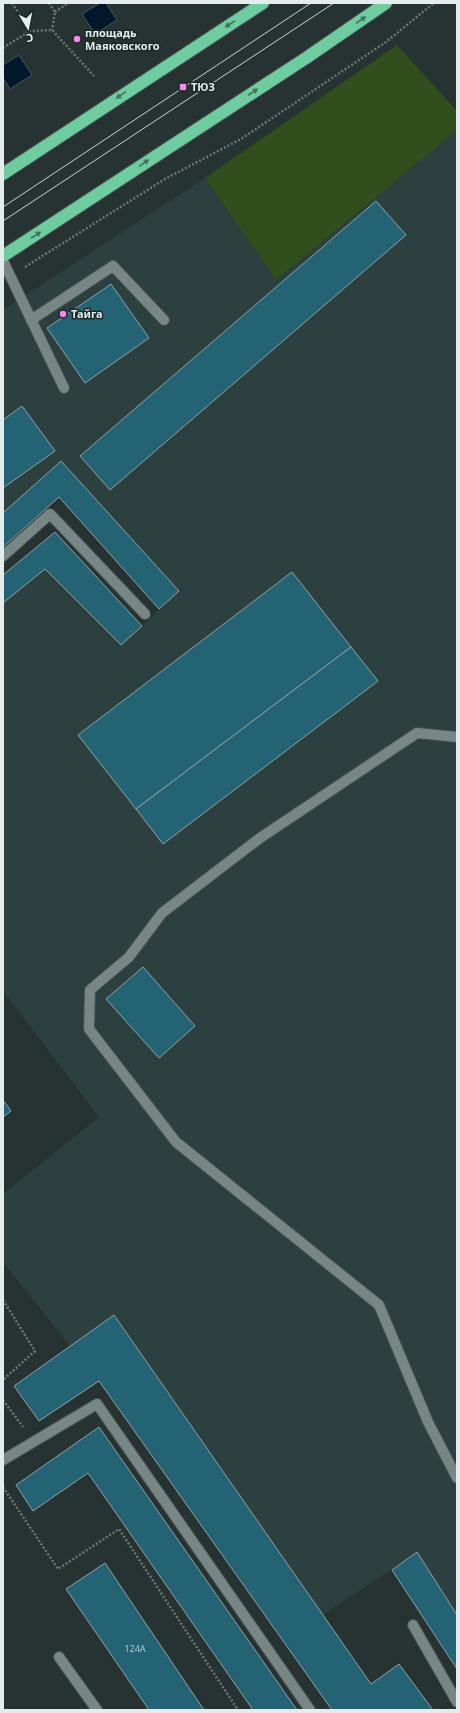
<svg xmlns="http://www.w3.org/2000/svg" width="460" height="1713" font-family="'Noto Sans',sans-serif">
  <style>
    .built { fill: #2b403f }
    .green { fill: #314e1d }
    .water { fill: #021729; stroke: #465764 }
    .building { fill: #246373; stroke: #93a0a5 }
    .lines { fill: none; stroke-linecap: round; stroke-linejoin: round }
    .lane-casing { stroke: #465150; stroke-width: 12 }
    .highway-casing { stroke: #465150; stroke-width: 14 }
    .path { stroke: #6c7776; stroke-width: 2.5; stroke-dasharray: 2 2; stroke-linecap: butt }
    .lane { stroke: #788685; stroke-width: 10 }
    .highway { stroke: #6ecca0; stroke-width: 12 }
    .tram { stroke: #c9d2d2; stroke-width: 1 }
    .oneway { fill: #41725e }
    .poi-dot { fill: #f589ef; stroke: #1c2928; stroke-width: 1.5 }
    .labels { text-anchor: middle; stroke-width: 3; stroke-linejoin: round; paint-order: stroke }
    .number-label { font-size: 9px; fill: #b4cace }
    .poi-label { font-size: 11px; font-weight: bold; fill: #e4ecec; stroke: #1c2928; text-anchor: start }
  </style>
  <rect width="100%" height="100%" fill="#263332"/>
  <polygon class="built" points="457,130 457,1615 417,1552 323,1615 115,1316 71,1347 3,1262 3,1194 99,1117 3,991 3,603 45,569 121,645 179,591 61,461 3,513 3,310 205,178 276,280"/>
  <polygon class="green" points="397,45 457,111 457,130 276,280 205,178"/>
  <g class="water">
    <polygon points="100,3 106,3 117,20 95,34 82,14"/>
    <polygon points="19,55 32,75 10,89 3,78 3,65"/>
  </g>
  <g class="building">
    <polygon points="376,201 406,235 110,490 80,456"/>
    <polygon points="111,284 149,338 85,383 47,328"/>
    <polygon points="22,406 55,451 3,488 3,420"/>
    <polygon points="61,461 179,591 159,609 59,497 3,547 3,513"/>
    <polygon points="55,532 142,626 121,645 45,569 3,603 3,575"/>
    <polygon points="292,572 351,647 136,809 78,735"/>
    <polygon points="351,647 378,681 163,844 136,809"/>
    <polygon points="143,967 195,1026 159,1058 106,999"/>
    <polygon points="3,1100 11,1111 3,1117"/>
    <polygon points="114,1315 371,1684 399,1664 433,1710 332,1710 99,1381 39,1421 14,1386"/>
    <polygon points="99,1427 297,1710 253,1710 88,1473 33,1511 16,1485"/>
    <polygon points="417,1552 457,1615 457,1669 392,1570"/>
    <polygon points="105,1563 204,1710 149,1710 66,1589"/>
  </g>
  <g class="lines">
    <g class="lane-casing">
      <g id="lane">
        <polyline points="3,261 64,388"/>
        <polyline points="31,320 113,266 164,320"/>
        <polyline points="3,556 50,514 145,614"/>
        <polyline points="457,737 417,733 260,838 162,913 129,957 90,990 89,1029 176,1142 379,1305 428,1422 457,1478"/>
        <polyline points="3,1460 97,1404 310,1710"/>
        <polyline points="413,1625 457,1702"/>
        <polyline points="59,1657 97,1710"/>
      </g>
    </g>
    <g class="highway-casing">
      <g id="highway">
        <polyline points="3,174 263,3"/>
        <polyline points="3,256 306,58 386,3"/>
      </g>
    </g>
    <g class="path">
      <polyline points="12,3 30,31 52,30 94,76"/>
      <polyline points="49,3 55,12 52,30"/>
      <polyline points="55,12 68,3"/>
      <polyline points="3,48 30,31"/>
      <polyline points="25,267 165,179 241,139 386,42 434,3"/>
      <polyline points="3,1300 35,1351 3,1380"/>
      <polyline points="3,1400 23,1427"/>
      <polyline points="3,1487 58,1569 119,1529 238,1710"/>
    </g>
    <use href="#lane" class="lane"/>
    <use href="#highway" class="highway"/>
    <g class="tram">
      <polyline points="3,207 311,3"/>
      <polyline points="3,221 334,3"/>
    </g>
  </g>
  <defs><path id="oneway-solid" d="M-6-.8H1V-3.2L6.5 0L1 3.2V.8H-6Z"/></defs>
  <g class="oneway">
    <use href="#oneway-solid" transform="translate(361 20) rotate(-35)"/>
    <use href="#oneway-solid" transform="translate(230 24) rotate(147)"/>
    <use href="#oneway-solid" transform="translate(253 92) rotate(-33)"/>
    <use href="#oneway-solid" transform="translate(121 95) rotate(145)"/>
    <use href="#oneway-solid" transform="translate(144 163) rotate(-34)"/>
    <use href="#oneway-solid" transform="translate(36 235) rotate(-33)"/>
  </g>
  <g class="poi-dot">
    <circle cx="77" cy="39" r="4"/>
    <rect x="179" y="83" width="8" height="8" rx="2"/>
    <circle cx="63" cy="314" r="4"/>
  </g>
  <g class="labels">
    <g class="number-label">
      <text x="135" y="1652">124А</text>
    </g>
    <g class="poi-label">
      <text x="85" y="37">площадь<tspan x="85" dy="13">Маяковского</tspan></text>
      <text x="191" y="91">ТЮЗ</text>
      <text x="71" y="318">Тайга</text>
    </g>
  </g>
  <rect width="460" height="1713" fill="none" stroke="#e4ecec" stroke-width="8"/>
  <g transform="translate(28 28) rotate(170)" stroke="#1c2928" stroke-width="3" paint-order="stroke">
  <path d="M0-3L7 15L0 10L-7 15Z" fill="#e4ecec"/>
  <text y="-6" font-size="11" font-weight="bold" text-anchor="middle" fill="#e4ecec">С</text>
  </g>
</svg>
